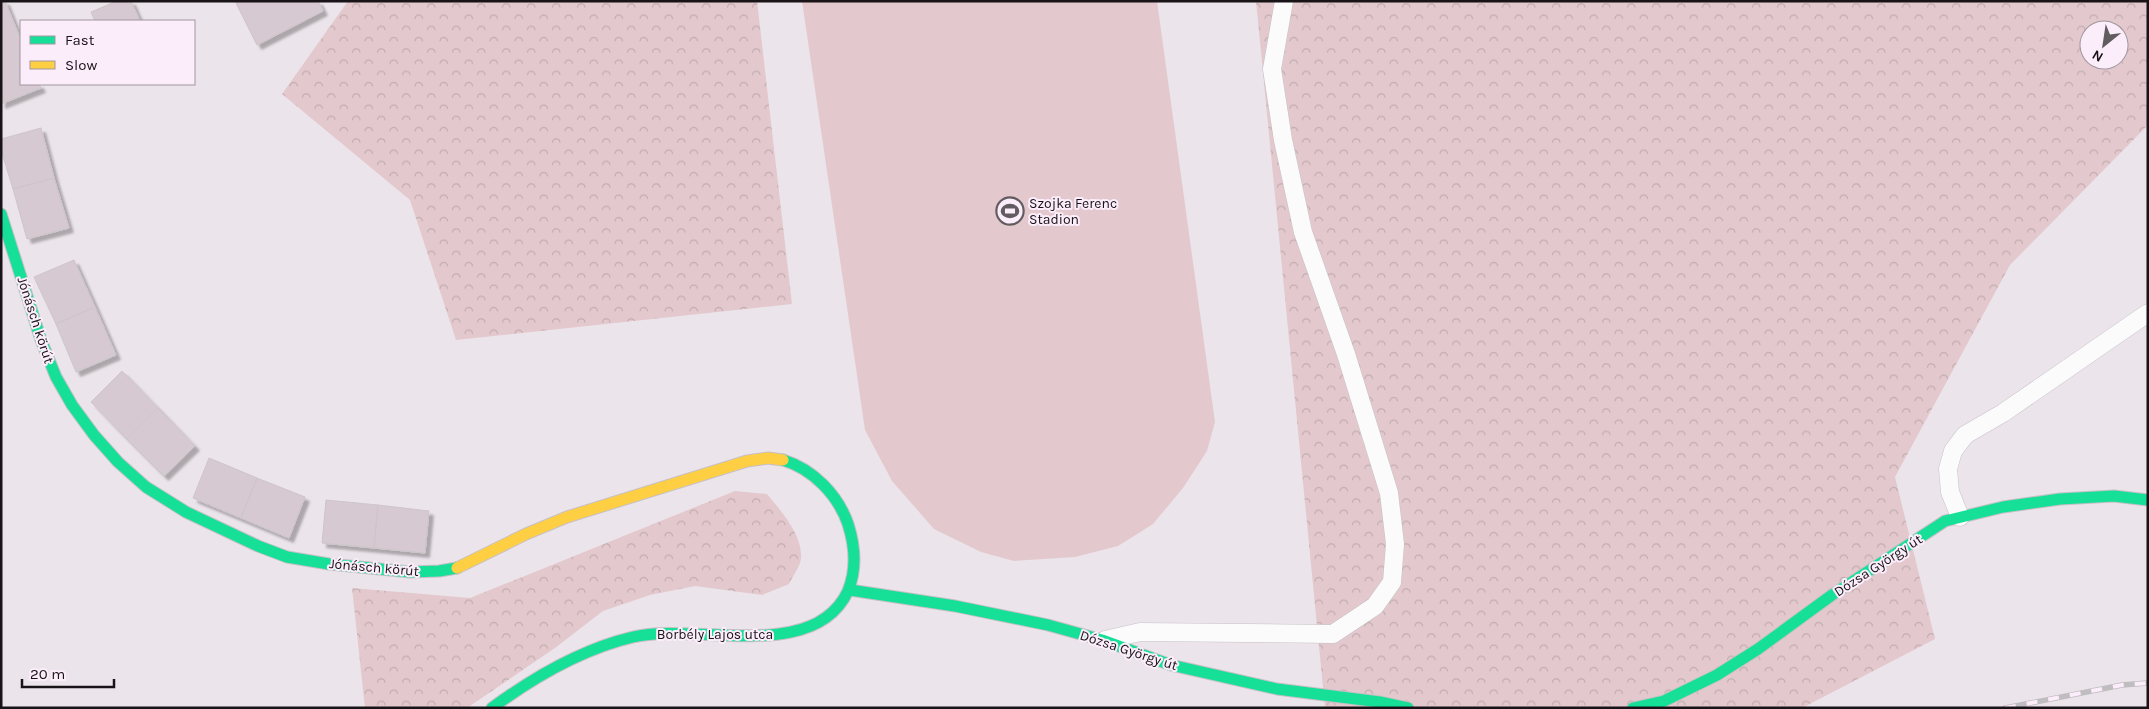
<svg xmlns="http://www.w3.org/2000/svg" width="2149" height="709" font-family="Karla,sans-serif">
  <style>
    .forest { fill: url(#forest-crowns); fill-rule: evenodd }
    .park { fill: #e3c9cd }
    .building { fill: #d6c9d1; stroke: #ccc5c9; filter: url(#shadow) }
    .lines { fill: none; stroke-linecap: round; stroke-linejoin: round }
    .lane-casing { stroke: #c6c0c6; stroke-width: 19 }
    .fast-casing { stroke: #c6c0c6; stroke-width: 13 }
    .slow-casing { stroke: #c6c0c6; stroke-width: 13 }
    .lane { stroke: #fcfbfc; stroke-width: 18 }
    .fast { stroke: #16e098; stroke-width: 11 }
    .slow { stroke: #ffcf43; stroke-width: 11 }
    .rail-casing { stroke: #bfbdbf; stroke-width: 5.5 }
    .rail { stroke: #fcedfb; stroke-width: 4; stroke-dasharray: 11; stroke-linecap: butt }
    .labels { text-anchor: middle; stroke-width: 4; stroke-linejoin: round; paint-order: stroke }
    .poi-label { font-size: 14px; fill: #181317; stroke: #fcedfb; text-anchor: start }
    .street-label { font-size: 14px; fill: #181317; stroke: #fcedfb }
  </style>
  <defs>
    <pattern id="forest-crowns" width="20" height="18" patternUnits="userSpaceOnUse" patternTransform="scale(1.25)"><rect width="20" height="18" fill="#e3c9cd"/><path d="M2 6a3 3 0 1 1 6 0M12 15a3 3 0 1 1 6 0" fill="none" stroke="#c2acaf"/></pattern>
    <filter id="shadow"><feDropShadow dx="4.5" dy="4.5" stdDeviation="1" flood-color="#0004"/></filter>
  </defs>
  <rect width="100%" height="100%" fill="#ece4eb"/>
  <g class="forest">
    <polygon points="348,1 757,1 792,304 456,340 410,200 282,94"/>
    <path d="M1256,1h892v124l-138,140 -115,212 40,162 -133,69h-477zM2089,30h30v30h-30z"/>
    <path d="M735,491l32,3c14,17 36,41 34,65 -1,8 -9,18 -12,25l-27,11 -67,-9 -45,9 -47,16 -48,37 -88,60h-102l-13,-120 118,10z"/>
  </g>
  <polygon class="park" points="802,1 1157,1 1215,422 1207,451 1183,488 1153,524 1118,546 1075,557 1014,561 981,552 934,529 892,481 865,430"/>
  <g class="building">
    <polygon points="1,1 5,1 21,40 21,84 39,84 41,88 1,104"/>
    <polygon points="117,1 131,1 140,21 95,21 91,12"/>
    <polygon points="235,1 318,1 323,11 257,45"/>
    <polygon points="41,128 54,178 13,189 1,150 1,139"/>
    <polygon points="54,178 69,228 27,239 13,189"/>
    <polygon points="74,260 95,307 56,324 34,277"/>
    <polygon points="95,307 116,355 76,372 56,324"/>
    <polygon points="122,371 158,408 127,439 91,402"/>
    <polygon points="158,408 195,446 164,476 127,439"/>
    <polygon points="209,458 257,478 241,518 193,498"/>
    <polygon points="257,478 305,497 289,538 241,518"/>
    <polygon points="326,500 378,505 374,548 322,543"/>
    <polygon points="378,505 429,511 425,553 374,548"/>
  </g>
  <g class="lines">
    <g class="lane-casing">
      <g id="lane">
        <polyline points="1960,517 1950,492 1948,469 1953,451 1965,435 2003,413 2148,313"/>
        <polyline points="1105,640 1140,632 1333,634 1375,606 1392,582 1395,544 1389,493 1346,354 1303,232 1283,140 1272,69 1284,1"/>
      </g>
    </g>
    <g class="fast-casing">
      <g id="fast">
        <polyline points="1,214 41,340 56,377 72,405 94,435 118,462 146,487 186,512 258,546 287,557 329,564 410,572 439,571 457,568"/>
        <polyline points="850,590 955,606 1048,625 1102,640 1171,665 1277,689 1380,702 1408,708"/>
        <path d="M492,708c42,-31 90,-59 141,-71 62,-15 181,27 215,-46 9,-22 7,-45 0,-67 -10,-29 -35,-55 -65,-64"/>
        <polyline points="1633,708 1664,701 1717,675 1758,649 1832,595 1945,521 2003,507 2060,499 2114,496 2148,500"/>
      </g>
    </g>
    <g class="slow-casing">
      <polyline id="slow" points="457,568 526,534 567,517 747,461 768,458 783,460"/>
    </g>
    <use href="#lane" class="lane"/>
    <use href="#fast" class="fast"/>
    <use href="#slow" class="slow"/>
    <g class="rail-casing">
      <polyline id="rail" points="2005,708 2122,685 2148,683"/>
    </g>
    <use href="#rail" class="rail"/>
  </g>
  <defs>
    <g id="stadium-ring" transform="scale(1.4375)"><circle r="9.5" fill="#fcedfb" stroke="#625c61" stroke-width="1.5"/><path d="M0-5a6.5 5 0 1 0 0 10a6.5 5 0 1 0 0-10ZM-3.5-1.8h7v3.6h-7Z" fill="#625c61"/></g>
  </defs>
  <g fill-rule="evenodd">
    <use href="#stadium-ring" x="1010" y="211"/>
  </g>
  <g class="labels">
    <g class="poi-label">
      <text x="1029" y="208">Szojka Ferenc<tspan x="1029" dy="16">Stadion</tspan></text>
    </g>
    <g class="street-label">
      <text transform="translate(36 320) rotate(72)" y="5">Jónásch körút</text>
      <text transform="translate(1878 565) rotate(-33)" y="5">Dózsa György út</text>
      <text transform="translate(374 567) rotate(5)" y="5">Jónásch körút</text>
      <text x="715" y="639">Borbély Lajos utca</text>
      <text transform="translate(1129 650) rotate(18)" y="5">Dózsa György út</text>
    </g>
  </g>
  <rect width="2149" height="709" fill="none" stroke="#181317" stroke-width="5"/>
  <rect x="20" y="20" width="175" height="65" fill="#fcedfb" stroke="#a196a0"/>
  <rect x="30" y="36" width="25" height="8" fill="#16e098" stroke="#a196a0"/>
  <text x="65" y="45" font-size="15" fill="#181317">Fast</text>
  <rect x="30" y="61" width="25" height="8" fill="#ffcf43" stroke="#a196a0"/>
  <text x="65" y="70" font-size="15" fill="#181317">Slow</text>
  <g transform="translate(2104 45) rotate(210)"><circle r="24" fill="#fcedfb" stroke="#a196a0"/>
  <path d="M0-4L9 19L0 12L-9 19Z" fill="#625c61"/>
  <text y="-8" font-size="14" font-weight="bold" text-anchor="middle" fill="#181317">N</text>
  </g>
  <path d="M22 679v8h92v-8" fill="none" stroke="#181317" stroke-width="2.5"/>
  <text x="30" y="679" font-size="15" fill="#181317" stroke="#fcedfb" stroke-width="4" paint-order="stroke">20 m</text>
</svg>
